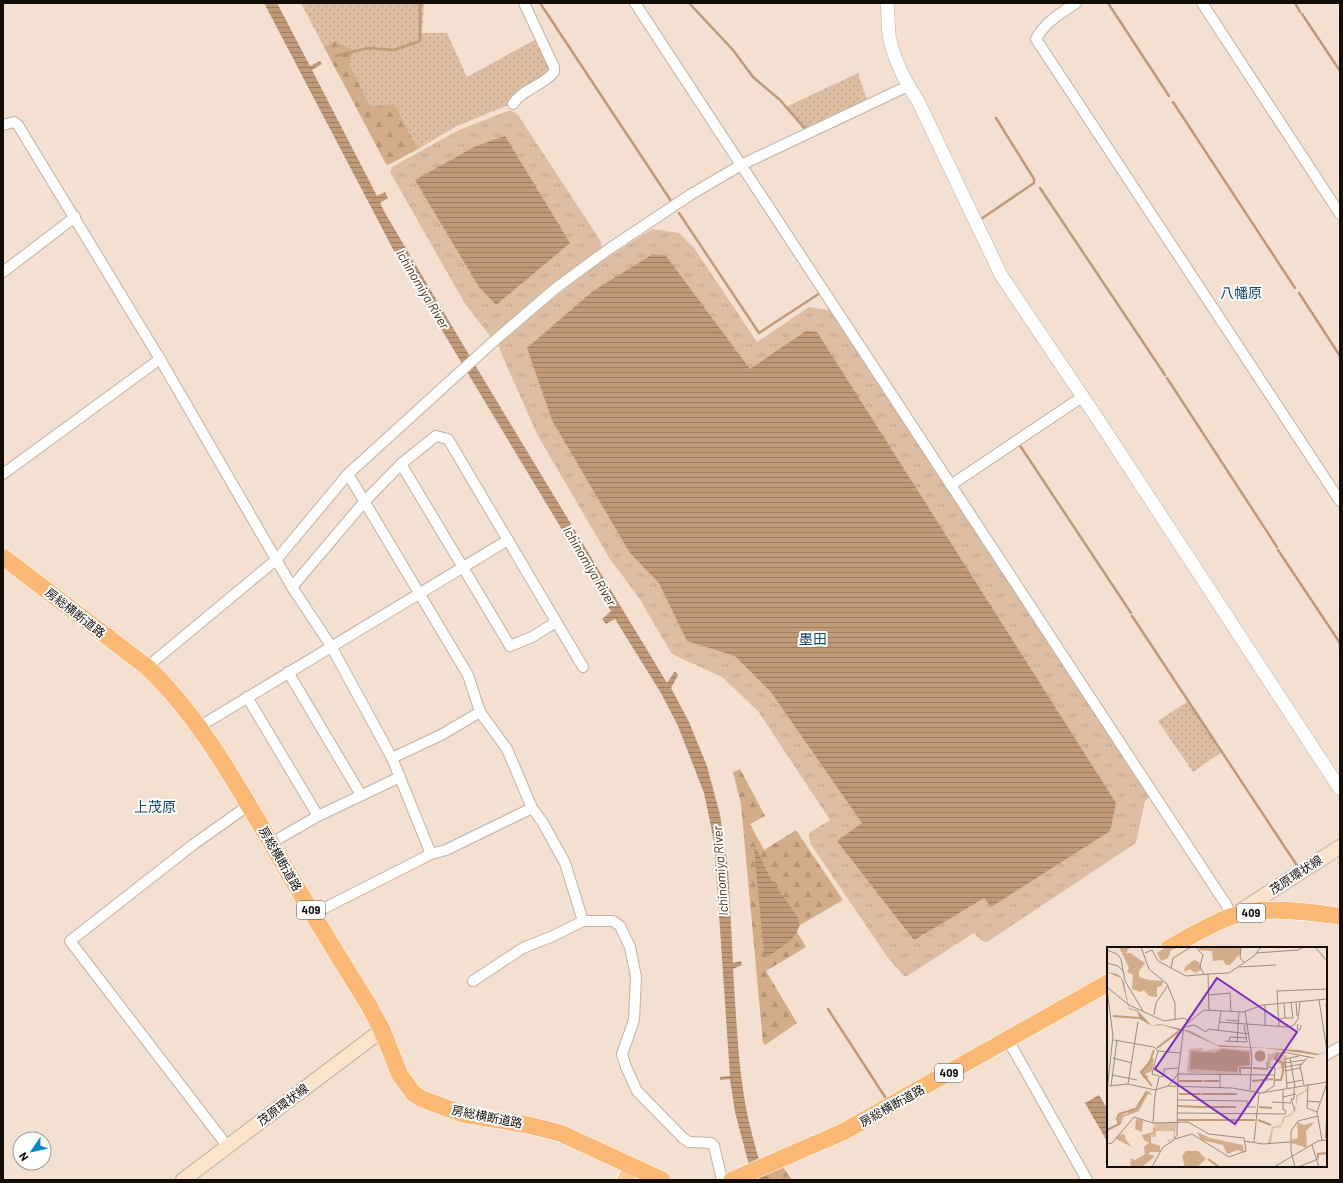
<svg xmlns="http://www.w3.org/2000/svg" width="1343" height="1183" font-family="Barlow,'Noto Sans JP',sans-serif">
  <style>
    .grass { fill: url(#grass-tufts) }
    .forest { fill: url(#forest-firs) }
    .garden { fill: url(#garden-dots) }
    .water { fill: url(#water-rules) }
    .lines { fill: none; stroke-linecap: round; stroke-linejoin: round }
    .stream { stroke: #c09a78; stroke-width: 2.5 }
    .minor-casing { stroke: #c2b1a1; stroke-width: 12 }
    .tertiary-casing { stroke: #c2b1a1; stroke-width: 14 }
    .secondary-casing { stroke: #c2b1a1; stroke-width: 16 }
    .primary-casing { stroke: #fff; stroke-width: 18 }
    .trunk-casing { stroke: #fff; stroke-width: 18 }
    .minor { stroke: #fff; stroke-width: 10 }
    .tertiary { stroke: #fff; stroke-width: 13 }
    .secondary { stroke: #fee4cb; stroke-width: 14 }
    .primary { stroke: #fcca97; stroke-width: 16 }
    .trunk { stroke: #fbb874; stroke-width: 17 }
    .labels { text-anchor: middle; stroke-width: 4; stroke-linejoin: round; paint-order: stroke }
    .shield { fill: #fff; stroke: #595551; stroke-width: 1 }
    .shield-label { font-size: 11px; font-weight: bold; fill: #120c07 }
    .street-label { font-size: 12px; fill: #120c07; stroke: #fff }
    .water-label { font-size: 13px; font-style: italic; fill: #462b10; stroke: #fff }
    .quarter-label { font-size: 14px; fill: #124669; stroke: #fff }
    .inset-river { fill: none; stroke: #c09a78; stroke-width: 2 }
    .inset-road { fill: none; stroke: #998b80; stroke-width: 1 }
    .view { fill: #7b2cbf; fill-opacity: 0.15; stroke: #7b2cbf; stroke-width: 2 }
    .inset-edge { fill: none; stroke: #120c07; stroke-width: 2 }
  </style>
  <defs>
    <pattern id="grass-tufts" width="24" height="20" patternUnits="userSpaceOnUse"><rect width="24" height="20" fill="#dcbda2"/><path d="M3 7l-1-3M5 7V3M7 7l1-3M15 17l-1-3M17 17v-4M19 17l1-3" fill="none" stroke="#bca18a"/></pattern>
    <pattern id="forest-firs" width="22" height="20" patternUnits="userSpaceOnUse"><rect width="22" height="20" fill="#d3ad8a"/><path d="M5 1l3.5 6h-7zM16 11l3.5 6h-7z" fill="#b49476"/></pattern>
    <pattern id="garden-dots" width="8" height="8" patternUnits="userSpaceOnUse"><rect width="8" height="8" fill="#dcbda2"/><path d="M2 2h.1M6 6h.1" fill="none" stroke="#bca18a" stroke-width="1.8" stroke-linecap="round"/></pattern>
    <pattern id="water-rules" width="6" height="5" patternUnits="userSpaceOnUse"><rect width="6" height="5" fill="#c09a78"/><path d="M0 2.5h6" fill="none" stroke="#9b7c60"/></pattern>
  </defs>
  <rect width="100%" height="100%" fill="#f3e0d0"/>
  <g class="grass">
    <polygon points="508,111 512,111 518,115 600,240 602,249 563,276 493,338 490,336 464,302 390,172 392,167 459,130"/>
    <polygon points="652,229 679,233 694,248 757,342 809,307 834,311 1151,795 1145,801 1136,843 987,942 982,941 974,933 907,976 904,976 888,958 810,843 809,833 830,820 758,711 722,677 672,654 639,598 610,559 538,436 501,353 498,344 588,270"/>
  </g>
  <g class="forest">
    <polygon points="335,41 354,50 395,104 418,149 388,165 386,164 324,47"/>
    <polygon points="740,769 765,816 750,824 764,850 796,830 843,900 800,925 797,932 806,947 766,971 797,1023 765,1045 763,1043 741,804 733,772"/>
    <polygon points="783,1167 792,1180 771,1180 765,1174"/>
  </g>
  <g class="garden">
    <polygon points="301,3 424,3 422,33 447,33 467,77 538,38 553,71 508,105 455,127 418,149 395,104 370,107 349,63 354,50 335,41 324,47"/>
    <polygon points="858,73 867,100 806,130 786,107"/>
    <polygon points="1188,701 1222,752 1193,772 1158,721"/>
  </g>
  <g class="water">
    <path d="M264,3h13l33,63 10,-5 2,3 -10,6 65,126 8,-4 3,6 -8,5 5,10 90,152 192,318 8,-12 3,4 -7,13 18,34 18,44 13,49 8,53 5,95 8,-2 1,4 -9,4c4,57 5,114 20,169 4,15 7,30 18,42h-18l-18,-68 -5,-33 -10,1v-3l10,-1 -16,-235 -10,-48 -26,-67 -17,-33 -46,-74 -9,5 -4,-5 9,-8 -218,-362z"/>
    <polygon points="505,136 570,243 496,305 479,287 415,180 476,146"/>
    <polygon points="653,254 666,256 750,369 806,331 817,332 1116,803 1110,831 991,907 984,898 914,940 837,841 862,823 771,692 735,656 687,641 659,583 630,553 552,420 527,348 593,291"/>
    <path d="M754,848l3,2 12,26 30,43c1,20 -17,28 -31,37l-4,-3z"/>
    <polygon points="1099,1095 1108,1110 1108,1143 1085,1103"/>
  </g>
  <g class="lines">
    <g class="stream">
      <polyline points="540,3 671,201"/>
      <polyline points="689,3 733,50 753,77 780,100 806,130"/>
      <polyline points="1108,3 1169,96"/>
      <polyline points="1295,3 1300,12"/>
      <polyline points="1302,14 1340,71"/>
      <polyline points="336,56 368,48 394,50 420,41 420,3"/>
      <polyline points="1173,102 1295,288"/>
      <polyline points="1040,188 1165,375"/>
      <polyline points="679,213 759,333 820,293 819,291"/>
      <polyline points="981,219 1034,183 1034,179 996,118"/>
      <polyline points="1299,293 1340,356"/>
      <polyline points="1167,378 1277,547"/>
      <polyline points="1019,444 1131,613"/>
      <polyline points="1278,550 1340,643"/>
      <polyline points="1132,616 1298,867"/>
      <polyline points="828,1009 887,1100"/>
    </g>
    <g class="minor-casing">
      <g id="minor">
        <polyline points="635,3 1227,906 1231,917"/>
        <path d="M1076,3c-15,10 -31,19 -40,36l304,462"/>
        <polyline points="1202,3 1340,214"/>
        <path d="M513,104c9,-15 30,-18 41,-32v-5l-30,-64"/>
        <polyline points="3,125 14,122 18,125 160,359 292,587 331,646 392,758 431,854"/>
        <polyline points="3,272 75,217"/>
        <polyline points="401,464 510,646 532,637 556,622"/>
        <polyline points="3,474 160,359"/>
        <polyline points="348,474 468,675 480,712 507,749 532,808 543,823 565,863 583,921"/>
        <polyline points="951,485 1082,397"/>
        <polyline points="292,587 365,501 401,464 436,436 448,439 583,667"/>
        <polyline points="147,667 277,559 348,474 493,342 556,288 609,249 690,195 741,165 908,86"/>
        <polyline points="288,672 361,795"/>
        <polyline points="247,697 318,816"/>
        <polyline points="197,728 508,540"/>
        <polyline points="392,758 441,735 480,712"/>
        <polyline points="271,843 318,816 400,777"/>
        <polyline points="313,914 431,854 446,850 532,808"/>
        <polyline points="473,981 523,948 553,936 583,921 613,921 620,926 630,947 636,977 634,1020 622,1054 626,1067 637,1091 683,1138 689,1142 711,1143 714,1146 722,1180"/>
        <polyline points="1008,1040 1087,1180"/>
        <polyline points="1326,1055 1340,1047"/>
        <polyline points="228,1147 70,941 194,844 249,805"/>
      </g>
    </g>
    <g class="tertiary-casing">
      <path id="tertiary" d="M887,3c2,12 0,25 3,37 5,22 16,43 28,61l83,174 98,146 241,368"/>
    </g>
    <g class="secondary-casing">
      <g id="secondary">
        <polyline points="1237,913 1340,847"/>
        <polyline points="183,1180 382,1030"/>
      </g>
    </g>
    <g class="primary-casing">
      <polyline id="primary" points="625,1180 632,1166"/>
    </g>
    <g class="trunk-casing">
      <g id="trunk">
        <path d="M3,557l144,110c52,49 88,115 124,176 31,54 64,108 97,161l14,26 18,45 14,19 8,5 41,15 65,11 32,8 102,47"/>
        <path d="M1169,948c20,-11 39,-23 61,-31 34,-12 75,-5 110,-1"/>
        <polyline points="732,1180 843,1132 1108,983"/>
      </g>
    </g>
    <use href="#minor" class="minor"/>
    <use href="#tertiary" class="tertiary"/>
    <use href="#secondary" class="secondary"/>
    <use href="#primary" class="primary"/>
    <use href="#trunk" class="trunk"/>
  </g>
  <g class="labels">
    <g class="shield">
      <rect x="297" y="901" width="28" height="18" rx="3"/>
      <rect x="1237" y="904" width="28" height="18" rx="3"/>
      <rect x="935" y="1064" width="28" height="18" rx="3"/>
    </g>
    <g class="shield-label">
      <text x="311" y="914">409</text>
      <text x="1251" y="917">409</text>
      <text x="949" y="1077">409</text>
    </g>
    <g class="street-label">
      <text transform="translate(75 613) rotate(38)" y="4">房総横断道路</text>
      <text transform="translate(280 859) rotate(60)" y="4">房総横断道路</text>
      <text transform="translate(1296 875) rotate(-33)" y="4">茂原環状線</text>
      <text transform="translate(283 1105) rotate(-37)" y="4">茂原環状線</text>
      <text transform="translate(892 1106) rotate(-29)" y="4">房総横断道路</text>
      <text transform="translate(487 1117) rotate(11)" y="4">房総横断道路</text>
    </g>
    <g class="water-label">
      <text transform="translate(423 289) rotate(59)" y="5">Ichinomiya River</text>
      <text transform="translate(590 566) rotate(59)" y="5">Ichinomiya River</text>
      <text transform="translate(720 871) rotate(-94)" y="5">Ichinomiya River</text>
    </g>
    <g class="quarter-label">
      <text x="1241" y="298">八幡原</text>
      <text x="813" y="644">墨田</text>
      <text x="155" y="812">上茂原</text>
    </g>
  </g>
  <g transform="translate(1107 947)">
    <rect width="220" height="220" fill="#f3e0d0"/>
    <path d="M96,101v3l19,-3 29,2 -1,18h-11l-1,7 -48,-2 -3,-2 2,-22zM199,138l1,6 -9,5 -2,12 -4,7 -7,3 -4,9 -8,1 -2,15h-3l4,-16 9,-2 2,-8 8,-3 5,-9v-10l9,-4zM46,176h23l-1,14 -6,5 -3,-2 7,-1 1,-8h-18v6h-5l5,-8z" fill="#dcbda2"/>
    <path d="M12,0h11l-4,6h4l15,10 -6,8v6l10,3 14,1 -1,5 -5,1v10l-8,-1 -5,-6 -4,2 -8,-3 1,-14 -6,-3 2,-4zM59,0h14l-9,3 -3,8 -7,3 -4,-8zM134,0l-1,7 -10,11h-4l-3,-5 -10,1 -1,-10 -13,-1 1,-3zM87,13l5,2 2,8 -6,3 -5,-4 -6,3 1,-5zM45,110l2,3 -2,11 -7,3 4,3 -2,2 -4,-1 -2,-7zM42,144l3,4 -4,-1 -9,17 -16,6 -2,7 -3,1 1,-10 8,-1 3,-5 8,-1v-5zM29,172l7,1 -1,12 -7,-3zM190,175l7,3 11,-3 -9,9 1,17 -16,-5v-3l7,-2zM46,179l3,3 -1,4 -4,2v8l9,3v6h-10l-2,2 7,2 -13,11h-12l1,-9 4,2 10,-6 -1,-7 5,-4 -5,-3 -2,-5 11,-3zM90,185l13,6 33,7 1,8 -6,-3 -11,4 -4,-9 -22,-5zM17,187l2,6 6,7 -16,-8 2,-4zM79,204h12l8,8 -9,8h-12l-3,-11z" fill="#d3ad8a"/>
    <path d="M176,105l4,4 -2,12 -10,1 6,-3 -5,-7 -5,1 -1,7 -3,-1 1,-12z" fill="#dcbda2"/>
    <path d="M0,25l10,2 4,3 3,6 5,25 8,2 15,16 8,-2 30,7 27,14 82,5 20,4 8,-2 -12,4 2,-1 -52,-7 -45,-1 -37,-17 -6,2 1,-2 -16,-5 -10,1 -12,-7 -3,-8 -8,-2 -8,-31zM115,102l27,3 1,13 -12,1 -1,6 -47,-3 1,-18 24,2zM147.5 109a5.5 5.5 0 1 1 11 0a5.5 5.5 0 1 1-11 0Z" fill="#c09a78"/>
    <path class="inset-river" d="M6,69l27,2M50,101l21,-16M146,121l15,1M133,127v-6h11M168,133h6l2,-8v-9l-8,-4 3,-7M72,134h24M97,134h15M145,134l21,-2M45,139l-11,-14 8,-8 5,-14M72,147h22M95,147h16M111,147h19M71,159l23,1M94,160h17M111,160h18M152,160l13,1M71,173h23M94,173h17M111,173h18M130,173h18M151,173l13,5M0,183l12,-6 -2,-5 2,-5 17,-5 11,-18M219,191l1,-19M211,211v-4l9,-1M101,212l11,8"/>
    <path class="inset-road" d="M34,0l8,22 18,15 8,19v17M89,0l7,8 -3,11 4,9M134,0l-1,11 4,4M208,0l12,14M0,3l10,4 4,5 4,22 18,30M38,6l7,-3 6,11 28,15 22,-2M149,6l42,-3 6,-3M0,16l11,3 5,5M132,20l37,-2M64,21l2,-10 18,-11M1,41l21,17 35,16 20,-3 5,3M0,42l6,47 -6,55M102,48l21,-2 1,19M212,53l8,51M189,55l1,14M219,57l1,13M158,58v21M102,64l-1,-37 21,-1 25,-17 7,-9M138,64l7,46 -2,33M47,68l2,-12 12,-18M178,71h8l-2,-16M171,72l7,-1 -1,-15M119,73l12,1M112,75l69,5 6,-2 4,-6 2,-17M191,77l-1,5 3,1 1,-5M77,80l10,-2 12,7 2,-3 41,5M172,80l-2,-36 50,-2M111,84l3,-20M7,93l40,7 4,4 22,2M118,94l22,1 -3,-17M122,94l1,-4 17,1M130,95l2,-30M51,104l-6,23 7,2M176,105l31,6M6,111l19,5M183,111l5,29M177,116l21,-3M178,120l17,-3M178,124l15,-3M71,127l96,1M113,127v14M5,128l25,5M180,136l16,-3M21,137l10,-62M201,137l-1,24 10,4M197,138l-4,-19 9,-10M2,139l19,-2 27,6 13,-4 10,-12 6,-48 20,-16 39,2 20,-7 64,-6M4,139l6,-46M61,139l64,2 29,5 66,-11M187,140v12h-3l4,12M180,141l-2,-29 14,-3M156,146l11,-7 1,-18 -8,-1v-5M176,150l13,-3M70,153l70,1 1,6h8M200,154l13,1M165,155l19,1M176,163v-21M70,166l108,1 1,-3 -3,-2M46,176l2,-28 4,-18 5,-1v-7l15,-1M215,193l-5,-28 10,-29M137,194l19,3 27,-2M147,195l5,-49M0,197l5,-1 22,-26 19,6 35,-1 21,12 35,4 2,13 -17,6 -37,-23 -17,5M205,198l7,22M45,220l11,-20 10,-6 4,-6 1,-61M167,220l44,-26 9,-1M188,220l-4,-16v-20l7,-10 20,-5M191,220l20,-8"/>
    <path class="view" d="M110,31l80,54 -62,92 -80,-55z"/>
    <rect width="220" height="220" class="inset-edge"/>
  </g>
  <rect width="1343" height="1183" fill="none" stroke="#120c07" stroke-width="8"/>
  <g transform="translate(32 1151) rotate(236)"><circle r="19" fill="#ffffff" stroke="#a09e9c"/>
  <path d="M0-3L7 15L0 10L-7 15Z" fill="#0487ce"/>
  <text y="-6" font-size="11" font-weight="bold" text-anchor="middle" fill="#120c07">N</text>
  </g>
</svg>
